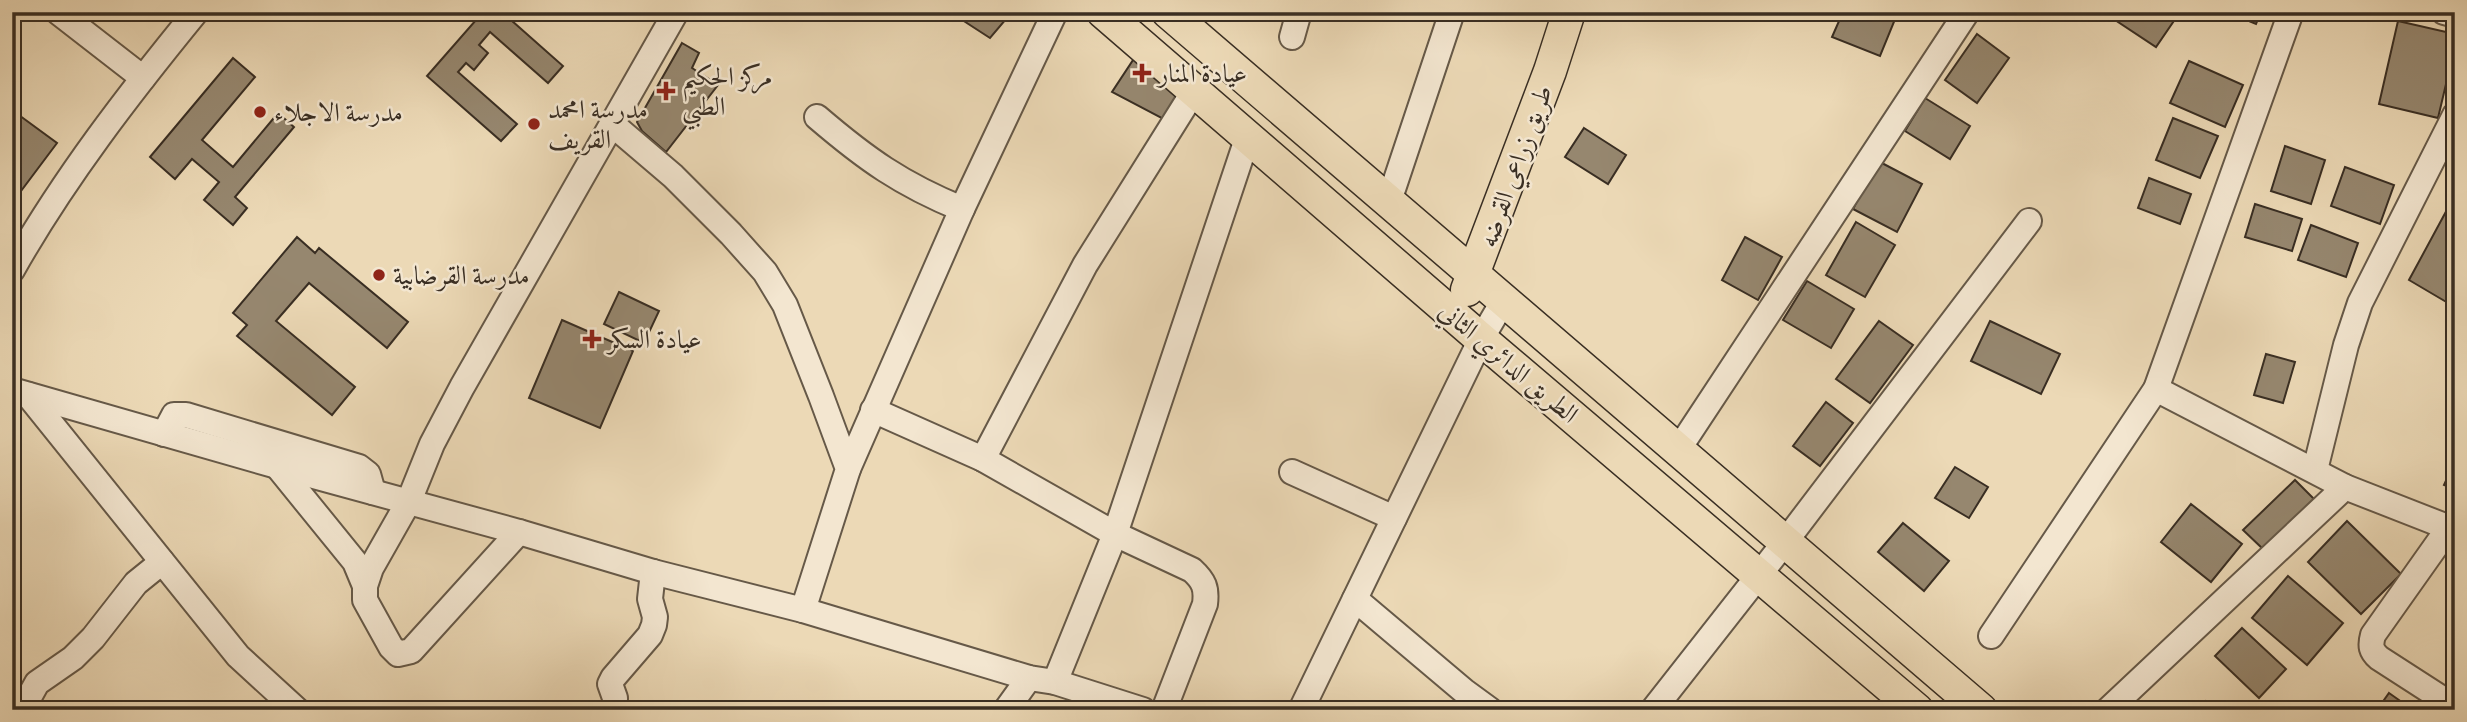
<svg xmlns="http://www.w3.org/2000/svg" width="2467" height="722" font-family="'IM FELL DW Pica',Amiri,serif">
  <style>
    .building { fill: #96876f; stroke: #392e23; stroke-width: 2 }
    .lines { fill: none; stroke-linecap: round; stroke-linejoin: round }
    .minor-casing { stroke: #665948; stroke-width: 28 }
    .major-casing { stroke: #392e23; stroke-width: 35 }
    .minor { stroke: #f3e6d0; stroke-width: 24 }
    .major { stroke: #ecd9b6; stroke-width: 32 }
    .poi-dot { fill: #8f2418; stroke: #f3e6d0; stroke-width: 2.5 }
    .labels { text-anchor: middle; stroke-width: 5; stroke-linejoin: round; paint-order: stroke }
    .poi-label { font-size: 26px; fill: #392e23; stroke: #f3e6d0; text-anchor: start }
    .street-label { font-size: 26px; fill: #392e23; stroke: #f3e6d0 }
  </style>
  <rect width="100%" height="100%" fill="#ecd9b6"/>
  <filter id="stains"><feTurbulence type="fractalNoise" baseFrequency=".00286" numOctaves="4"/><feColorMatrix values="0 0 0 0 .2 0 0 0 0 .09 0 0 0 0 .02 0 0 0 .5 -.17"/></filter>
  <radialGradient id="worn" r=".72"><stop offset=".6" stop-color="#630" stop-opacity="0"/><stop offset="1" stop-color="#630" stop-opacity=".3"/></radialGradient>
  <g class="building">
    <polygon points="483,12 502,12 563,66 548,83 490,32 479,45 488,53 474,70 466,63 458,72 517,124 501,141 427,76"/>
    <polygon points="950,12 1012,12 990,38"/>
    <polygon points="1843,12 1898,12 1880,56 1832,37"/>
    <polygon points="2103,12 2180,12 2156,47"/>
    <polygon points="2227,12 2261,12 2256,24"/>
    <polygon points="2398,21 2455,34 2455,46 2438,118 2379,104"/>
    <polygon points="1977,34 2009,58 1977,103 1945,80"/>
    <polygon points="682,43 699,53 692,68 718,85 666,152 642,131 637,122"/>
    <polygon points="1137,54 1186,96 1171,123 1112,92"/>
    <polygon points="233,58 255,77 202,140 233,167 278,113 294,127 235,197 247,208 233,225 204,200 219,182 192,159 175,179 150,157"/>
    <polygon points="2189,61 2243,85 2225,127 2170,103"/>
    <polygon points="1925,98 1970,126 1950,159 1905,131"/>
    <polygon points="12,110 57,143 12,203"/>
    <polygon points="2173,118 2218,136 2200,178 2156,160"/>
    <polygon points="1584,128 1626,155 1608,184 1565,157"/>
    <polygon points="2285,146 2325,160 2311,204 2271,191"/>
    <polygon points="1878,161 1922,184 1897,232 1853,209"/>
    <polygon points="2345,167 2394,185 2380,224 2331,206"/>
    <polygon points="2149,178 2191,194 2180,224 2138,208"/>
    <polygon points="2255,204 2302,219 2292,251 2245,237"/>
    <polygon points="2449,206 2455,210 2455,313 2448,309 2448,303 2409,280"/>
    <polygon points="1856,222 1895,245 1865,297 1826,275"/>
    <polygon points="2311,225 2358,243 2346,277 2298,260"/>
    <polygon points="297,237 315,253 319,248 408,322 387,348 309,283 276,321 355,387 332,415 237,336 247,325 233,313"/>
    <polygon points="1745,237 1782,257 1758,300 1722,280"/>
    <polygon points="1807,281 1854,309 1831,348 1783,320"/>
    <polygon points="619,292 659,311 644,343 604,324"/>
    <polygon points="562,320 633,351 600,428 529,398"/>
    <polygon points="1879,321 1913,345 1870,403 1836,379"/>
    <polygon points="1990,321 2060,354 2041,394 1971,361"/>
    <polygon points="2266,354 2295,362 2283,403 2254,395"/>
    <polygon points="1826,402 1853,423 1820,466 1793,446"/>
    <polygon points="2455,461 2455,489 2444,485"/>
    <polygon points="1955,467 1988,487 1969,518 1935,498"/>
    <polygon points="2295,480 2314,499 2263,549 2243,530"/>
    <polygon points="2191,504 2242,544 2211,582 2161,542"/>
    <polygon points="2347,521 2401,574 2361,614 2308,562"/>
    <polygon points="1903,523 1949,561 1924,591 1878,552"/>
    <polygon points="2288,576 2343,623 2307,665 2252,618"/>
    <polygon points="2242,628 2286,669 2259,698 2215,656"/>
    <polygon points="2389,693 2413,710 2377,710"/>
    <polygon points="2206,701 2220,710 2200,710"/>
  </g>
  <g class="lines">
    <g class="minor-casing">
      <g id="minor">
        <polyline points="58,12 143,78"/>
        <polyline points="2444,12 2455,15"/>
        <polyline points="1292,37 1299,12"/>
        <path d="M817,117c49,42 84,67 145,92"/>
        <polyline points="612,124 673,176 731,234 765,272 785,305 821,396 848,469 803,610"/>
        <polyline points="1389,201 1452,12"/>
        <path d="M12,270c52,-92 117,-176 184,-258"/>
        <polyline points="2156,389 2345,487 2455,530"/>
        <polyline points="12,390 277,466 519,532 653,572 803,610 1029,678 1055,682 1143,710"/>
        <polyline points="28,395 238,656 297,710"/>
        <path d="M873,410l110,49 132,75 77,36c12,11 15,18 13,34l-41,106"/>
        <polyline points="164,434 174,415 186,415 359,467 368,474 373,492"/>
        <polyline points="1678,450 1967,12"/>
        <polyline points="983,459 1085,265 1194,91"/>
        <polyline points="277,466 355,562 365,586"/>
        <polyline points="848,469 962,209 1055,12"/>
        <polyline points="2315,470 2346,345 2360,303 2455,115"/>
        <polyline points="1292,472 1394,518"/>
        <path d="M2448,529l-75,106c-3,11 -2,16 6,23l76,49"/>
        <polyline points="519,532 411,651 398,654 391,647 365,600 365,586 371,568 409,501 432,444 462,387 676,12"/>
        <polyline points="1355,599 1464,691 1490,710"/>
        <polyline points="1991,636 2156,389 2291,12"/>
        <polyline points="1055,682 1115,534 1248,136"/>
        <polyline points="615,698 610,684 613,678 650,635 654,625 655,617 650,599 653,572"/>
        <polyline points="22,710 37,683 73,658 93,638 136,583 162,562"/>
        <polyline points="1006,710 1029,678"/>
        <polyline points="1301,710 1481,339 1504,300"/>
        <polyline points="1653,710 1785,542 2029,221"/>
        <polyline points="2108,710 2345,487"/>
      </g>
    </g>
    <g class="major-casing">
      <g id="major">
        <polyline points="1103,12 1481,339 1917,710"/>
        <polyline points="1168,12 1981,710"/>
        <polyline points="1467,290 1550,71 1569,12"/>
      </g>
    </g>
    <use href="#minor" class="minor"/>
    <use href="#major" class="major"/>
  </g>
  <g class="poi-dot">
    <path d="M1138.5 62.5h7v7h7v7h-7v7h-7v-7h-7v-7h7z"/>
    <path d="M662.5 80.5h7v7h7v7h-7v7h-7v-7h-7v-7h7z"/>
    <circle cx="260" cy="112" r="7"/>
    <circle cx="534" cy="124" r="7"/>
    <circle cx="379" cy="275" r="7"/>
    <path d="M588.5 328.5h7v7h7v7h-7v7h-7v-7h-7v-7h7z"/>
  </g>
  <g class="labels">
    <g class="poi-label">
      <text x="1158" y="82">عيادة المنار</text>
      <text x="682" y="85">مركز الحكيم<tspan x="682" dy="30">الطبي</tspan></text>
      <text x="548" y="118">مدرسة امحمد<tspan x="548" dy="30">القريف</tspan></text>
      <text x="274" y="121">مدرسة الاجلاء</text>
      <text x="393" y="284">مدرسة القرضابية</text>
      <text x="608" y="348">عيادة السكر</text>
    </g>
    <g class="street-label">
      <text transform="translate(1515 166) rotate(-70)" y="9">طريق زراعي القرضه</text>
      <text transform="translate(1509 362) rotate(40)" y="9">الطريق الدائري الثاني</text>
    </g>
  </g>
  <rect width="2467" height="722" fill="none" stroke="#ecd9b6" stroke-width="42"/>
  <rect x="14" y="14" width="2439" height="694" fill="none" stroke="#392e23" stroke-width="3.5"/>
  <rect x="21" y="21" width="2425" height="680" fill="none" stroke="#392e23" stroke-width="2"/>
  <rect width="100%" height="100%" filter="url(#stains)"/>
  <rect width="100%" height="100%" fill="url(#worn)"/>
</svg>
